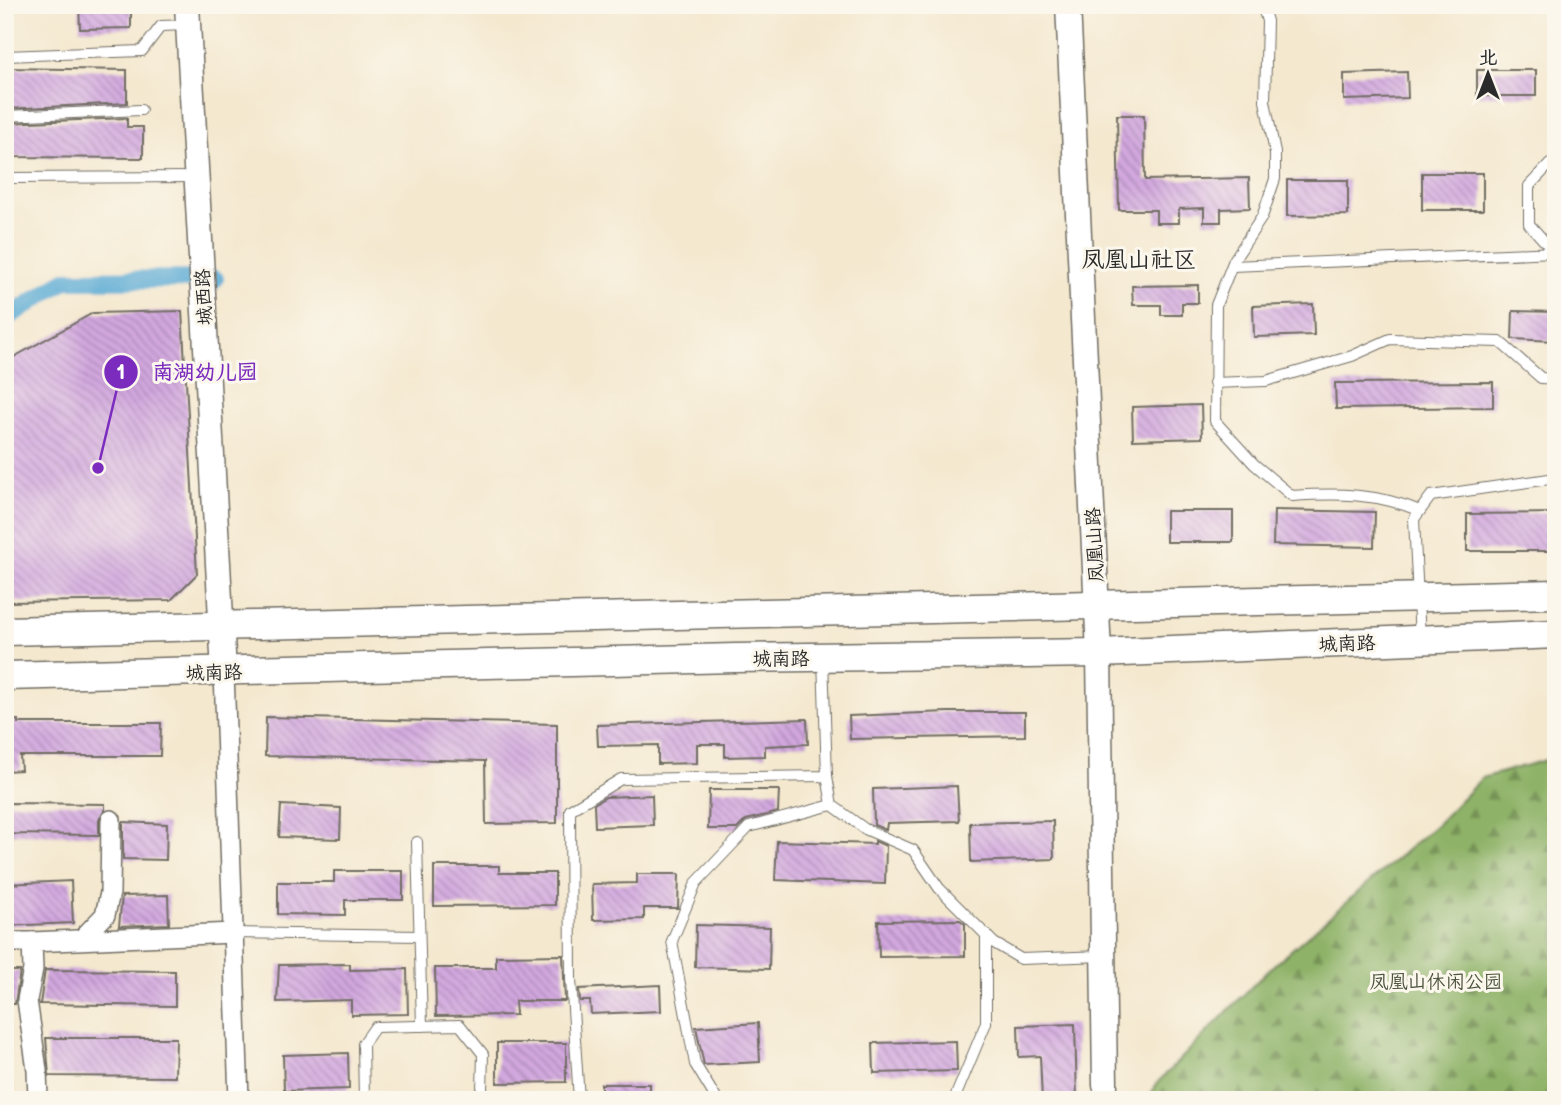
<svg xmlns="http://www.w3.org/2000/svg" width="1561" height="1105" font-family="'Balsamiq Sans','LXGW WenKai TC',sans-serif">
  <style>
    .forest { fill: url(#forest-firs); stroke: #5c6e49; stroke-width: 2 }
    .lines { fill: none; stroke-linecap: round; stroke-linejoin: round }
    .canal { stroke: #59a9d3; stroke-width: 18 }
    .building { fill: url(#building-back-hatch) }
    .service-casing { stroke: #716d64; stroke-width: 12 }
    .minor-casing { stroke: #716d64; stroke-width: 22 }
    .tertiary-casing { stroke: #716d64; stroke-width: 27 }
    .secondary-casing { stroke: #716d64; stroke-width: 31 }
    .service { stroke: #fff; stroke-width: 10 }
    .minor { stroke: #fff; stroke-width: 19 }
    .tertiary { stroke: #fff; stroke-width: 24 }
    .secondary { stroke: #fff; stroke-width: 28 }
    .labels { text-anchor: middle; stroke-width: 6; stroke-linejoin: round; paint-order: stroke }
    .street-label { font-size: 19px; fill: #2b2b2b; stroke: #fbf7ec }
    .park-label { font-size: 19px; fill: #4d543e; stroke: #fbf7ec }
    .quarter-label { font-size: 23px; fill: #2b2b2b; stroke: #fbf7ec }
    .leader { fill: none; stroke: #7b2cbf; stroke-width: 2.5 }
    .callout-dot { fill: #7b2cbf; stroke: #fbf7ec; stroke-width: 2.5 }
    .mark-label { font-size: 21px; text-anchor: middle; font-weight: bold; fill: #fff }
    .callout-label { font-size: 21px; text-anchor: middle; font-weight: bold; fill: #7b2cbf; stroke: #fbf7ec; stroke-width: 6; stroke-linejoin: round; paint-order: stroke }
  </style>
  <defs>
    <pattern id="forest-firs" width="22" height="20" patternUnits="userSpaceOnUse" patternTransform="scale(1.75)"><rect width="22" height="20" fill="#8eb267"/><path d="M5 1l3.5 6h-7zM16 11l3.5 6h-7z" fill="#749155"/></pattern>
    <pattern id="building-back-hatch" width="6" height="6" patternUnits="userSpaceOnUse" patternTransform="scale(1.75)"><rect width="6" height="6" fill="#d2a7df"/><path d="M-1 5l2 2M0 0l6 6M5-1l2 2" fill="none" stroke="#ab88b5"/></pattern>
  </defs>
  <rect width="100%" height="100%" fill="#fbf7ec"/>
  <filter id="ink" filterUnits="userSpaceOnUse"><feTurbulence type="fractalNoise" baseFrequency=".0143" numOctaves="2"/><feDisplacementMap in="SourceGraphic" scale="14" xChannelSelector="R" yChannelSelector="G"/><feConvolveMatrix kernelMatrix="1 2 1 2 8 2 1 2 1" color-interpolation-filters="sRGB"/></filter>
  <filter id="wash" filterUnits="userSpaceOnUse"><feTurbulence type="fractalNoise" baseFrequency=".00686" numOctaves="4" result="noise"/><feDisplacementMap in="SourceGraphic" scale="28" xChannelSelector="R" yChannelSelector="G"/><feGaussianBlur stdDeviation="1.57" result="paint"/><feColorMatrix in="noise" values="0 0 0 0 0 0 0 0 0 0 0 0 0 0 0 0 0 1.4 0 .05"/><feComposite in="paint" operator="in"/></filter>
  <g filter="url(#wash)">
    <rect width="100%" height="100%" fill="#f4e8cf"/>
    <polygon class="forest" points="1556,757 1556,1100 1148,1100 1156,1084 1268,970 1438,823 1482,778"/>
    <g class="lines">
      <polyline class="canal" points="5,319 66,280 215,279"/>
    </g>
    <g id="blocks">
      <g class="building">
        <polygon points="79,5 131,5 131,28 80,29"/>
        <polygon points="5,68 127,70 127,103 5,109"/>
        <rect x="1477" y="70" width="59" height="26"/>
        <polygon points="1407,72 1408,98 1344,100 1344,74"/>
        <polygon points="1117,115 1144,115 1145,180 1249,178 1250,208 1221,209 1221,222 1204,222 1204,208 1179,209 1179,223 1156,223 1156,210 1119,210"/>
        <polygon points="127,118 127,127 143,127 143,158 5,157 5,123"/>
        <rect x="1422" y="173" width="61" height="37"/>
        <polygon points="1287,180 1348,180 1348,215 1287,216"/>
        <polygon points="1198,285 1198,303 1182,303 1182,315 1161,315 1161,305 1133,305 1132,286"/>
        <polygon points="1313,304 1314,335 1254,337 1253,306"/>
        <polygon points="182,311 197,574 171,600 5,602 5,362 93,313"/>
        <polygon points="1513,311 1556,312 1556,341 1512,339"/>
        <polygon points="1493,382 1493,407 1336,409 1335,383"/>
        <polygon points="1201,405 1202,438 1133,440 1132,407"/>
        <polygon points="1274,510 1375,512 1374,547 1273,545"/>
        <rect x="1166" y="511" width="67" height="31"/>
        <polygon points="1556,513 1556,551 1467,551 1467,514"/>
        <polygon points="948,712 1025,712 1025,736 850,739 849,716"/>
        <polygon points="266,717 557,724 557,823 486,824 485,761 265,756"/>
        <polygon points="807,719 808,744 765,746 765,756 725,757 725,744 697,744 697,763 658,764 658,745 598,746 597,725"/>
        <polygon points="18,720 18,723 161,723 160,756 20,756 21,770 5,771 5,721"/>
        <polygon points="957,786 959,821 887,823 886,830 874,825 873,789"/>
        <polygon points="709,790 779,790 778,812 746,820 737,829 708,829"/>
        <polygon points="652,795 653,825 595,827 594,804 606,797"/>
        <polygon points="5,803 105,804 105,810 99,819 99,835 5,834"/>
        <polygon points="281,805 341,808 340,839 279,837"/>
        <polygon points="1053,821 1054,859 971,862 970,823"/>
        <polygon points="123,822 167,824 166,860 123,859"/>
        <polygon points="777,841 875,844 875,841 886,846 885,884 775,880"/>
        <polygon points="434,866 499,866 499,873 555,873 555,905 434,906"/>
        <polygon points="334,871 403,871 403,900 345,900 345,915 278,914 278,882 334,882"/>
        <polygon points="637,874 679,874 678,908 644,908 644,919 593,920 592,884 637,883"/>
        <polygon points="71,881 73,923 5,926 5,884"/>
        <polygon points="168,895 169,924 119,926 122,896"/>
        <polygon points="960,920 965,924 965,956 879,957 878,921"/>
        <polygon points="696,925 770,927 769,969 695,967"/>
        <polygon points="563,955 565,1001 515,1001 516,1015 436,1016 435,968 496,968 496,956"/>
        <polygon points="350,964 350,970 407,969 408,1014 351,1015 351,1000 277,1002 279,965"/>
        <polygon points="45,970 175,971 175,1006 40,1004"/>
        <polygon points="5,971 20,971 15,1004 5,1004"/>
        <polygon points="660,985 661,1011 591,1014 590,1001 580,1001 579,989"/>
        <polygon points="758,1023 760,1062 704,1065 696,1027"/>
        <polygon points="1075,1024 1077,1100 1042,1100 1040,1056 1019,1057 1018,1026"/>
        <polygon points="46,1038 176,1038 175,1077 49,1076"/>
        <polygon points="956,1041 957,1071 874,1073 873,1043"/>
        <polygon points="497,1043 566,1043 566,1082 497,1083"/>
        <polygon points="348,1053 349,1089 284,1091 283,1055"/>
        <rect x="601" y="1084" width="49" height="16"/>
      </g>
    </g>
  </g>
  <g filter="url(#ink)">
    <use href="#blocks" fill-opacity="0" stroke="#716d64" stroke-width="2"/>
    <g class="lines">
      <g class="service-casing">
        <g id="service">
          <path d="M1262,5l5,16 -2,80 10,52v26l-13,38 -28,43 -18,45 -1,116 39,43 38,32c45,-3 86,-3 128,15"/>
          <polyline points="5,56 142,51 161,26 187,25"/>
          <polyline points="5,116 141,110"/>
          <polyline points="5,178 196,177"/>
          <polyline points="1555,253 1529,224 1529,186 1550,164 1556,163"/>
          <polyline points="1232,266 1554,252"/>
          <polyline points="1214,383 1266,381 1352,356 1390,339 1500,342 1541,378 1556,379"/>
          <polyline points="1420,639 1414,519 1431,496 1556,478"/>
          <polyline points="827,776 832,805 865,829 913,850 939,888 994,943 1021,959 1103,956"/>
          <polyline points="417,842 422,1026"/>
          <polyline points="233,933 419,936"/>
          <polyline points="364,1100 363,1044 375,1027 460,1025 483,1054 482,1090 474,1100"/>
          <polyline points="579,1100 571,979 570,810 621,779 827,776 823,658"/>
          <polyline points="717,1100 695,1064 672,941 696,883 749,827 832,805"/>
          <polyline points="954,1100 986,1023 986,934"/>
        </g>
      </g>
      <g class="minor-casing">
        <g id="minor">
          <polyline points="224,672 239,1100"/>
          <polyline points="82,939 105,915 110,893 111,820"/>
          <polyline points="5,942 32,942"/>
          <polyline points="38,1100 37,1070 27,1000 33,969 32,942 233,933"/>
        </g>
      </g>
      <g class="tertiary-casing">
        <g id="tertiary">
          <polyline points="187,5 224,672"/>
          <polyline points="1068,5 1099,653 1105,1085"/>
        </g>
      </g>
      <g class="secondary-casing">
        <g id="secondary">
          <polyline points="5,631 1556,594"/>
          <polyline points="5,676 735,658 1099,653 1556,634"/>
        </g>
      </g>
      <use href="#service" class="service"/>
      <use href="#minor" class="minor"/>
      <use href="#tertiary" class="tertiary"/>
      <use href="#secondary" class="secondary"/>
    </g>
  </g>
  <g class="labels">
    <g class="street-label">
      <text transform="translate(203 297) rotate(-93)" y="7">城西路</text>
      <text transform="translate(1094 545) rotate(-93)" y="7">凤凰山路</text>
      <text transform="translate(1347 643) rotate(-2)" y="7">城南路</text>
      <text x="781" y="665">城南路</text>
      <text transform="translate(214 672) rotate(-1)" y="7">城南路</text>
    </g>
    <g class="park-label">
      <text x="1436" y="988">凤凰山休闲公园</text>
    </g>
    <g class="quarter-label">
      <text x="1139" y="267">凤凰山社区</text>
    </g>
  </g>
  <path class="leader" d="M98 468L121 372"/>
  <g class="callout-dot">
    <circle cx="98" cy="468" r="7"/>
    <circle cx="121" cy="372" r="18"/>
  </g>
  <g class="mark-label">
    <text x="121" y="379">1</text>
  </g>
  <g class="callout-label">
    <text x="205" y="379">南湖幼儿园</text>
  </g>
  <rect width="1561" height="1105" fill="none" stroke="#fbf7ec" stroke-width="28"/>
  <g transform="translate(1488 74)" stroke="#fbf7ec" stroke-width="5" paint-order="stroke">
  <path d="M0-5L12 26L0 18L-12 26Z" fill="#2b2b2b"/>
  <text y="-10" font-size="19" font-weight="bold" text-anchor="middle" fill="#2b2b2b">北</text>
  </g>
</svg>
